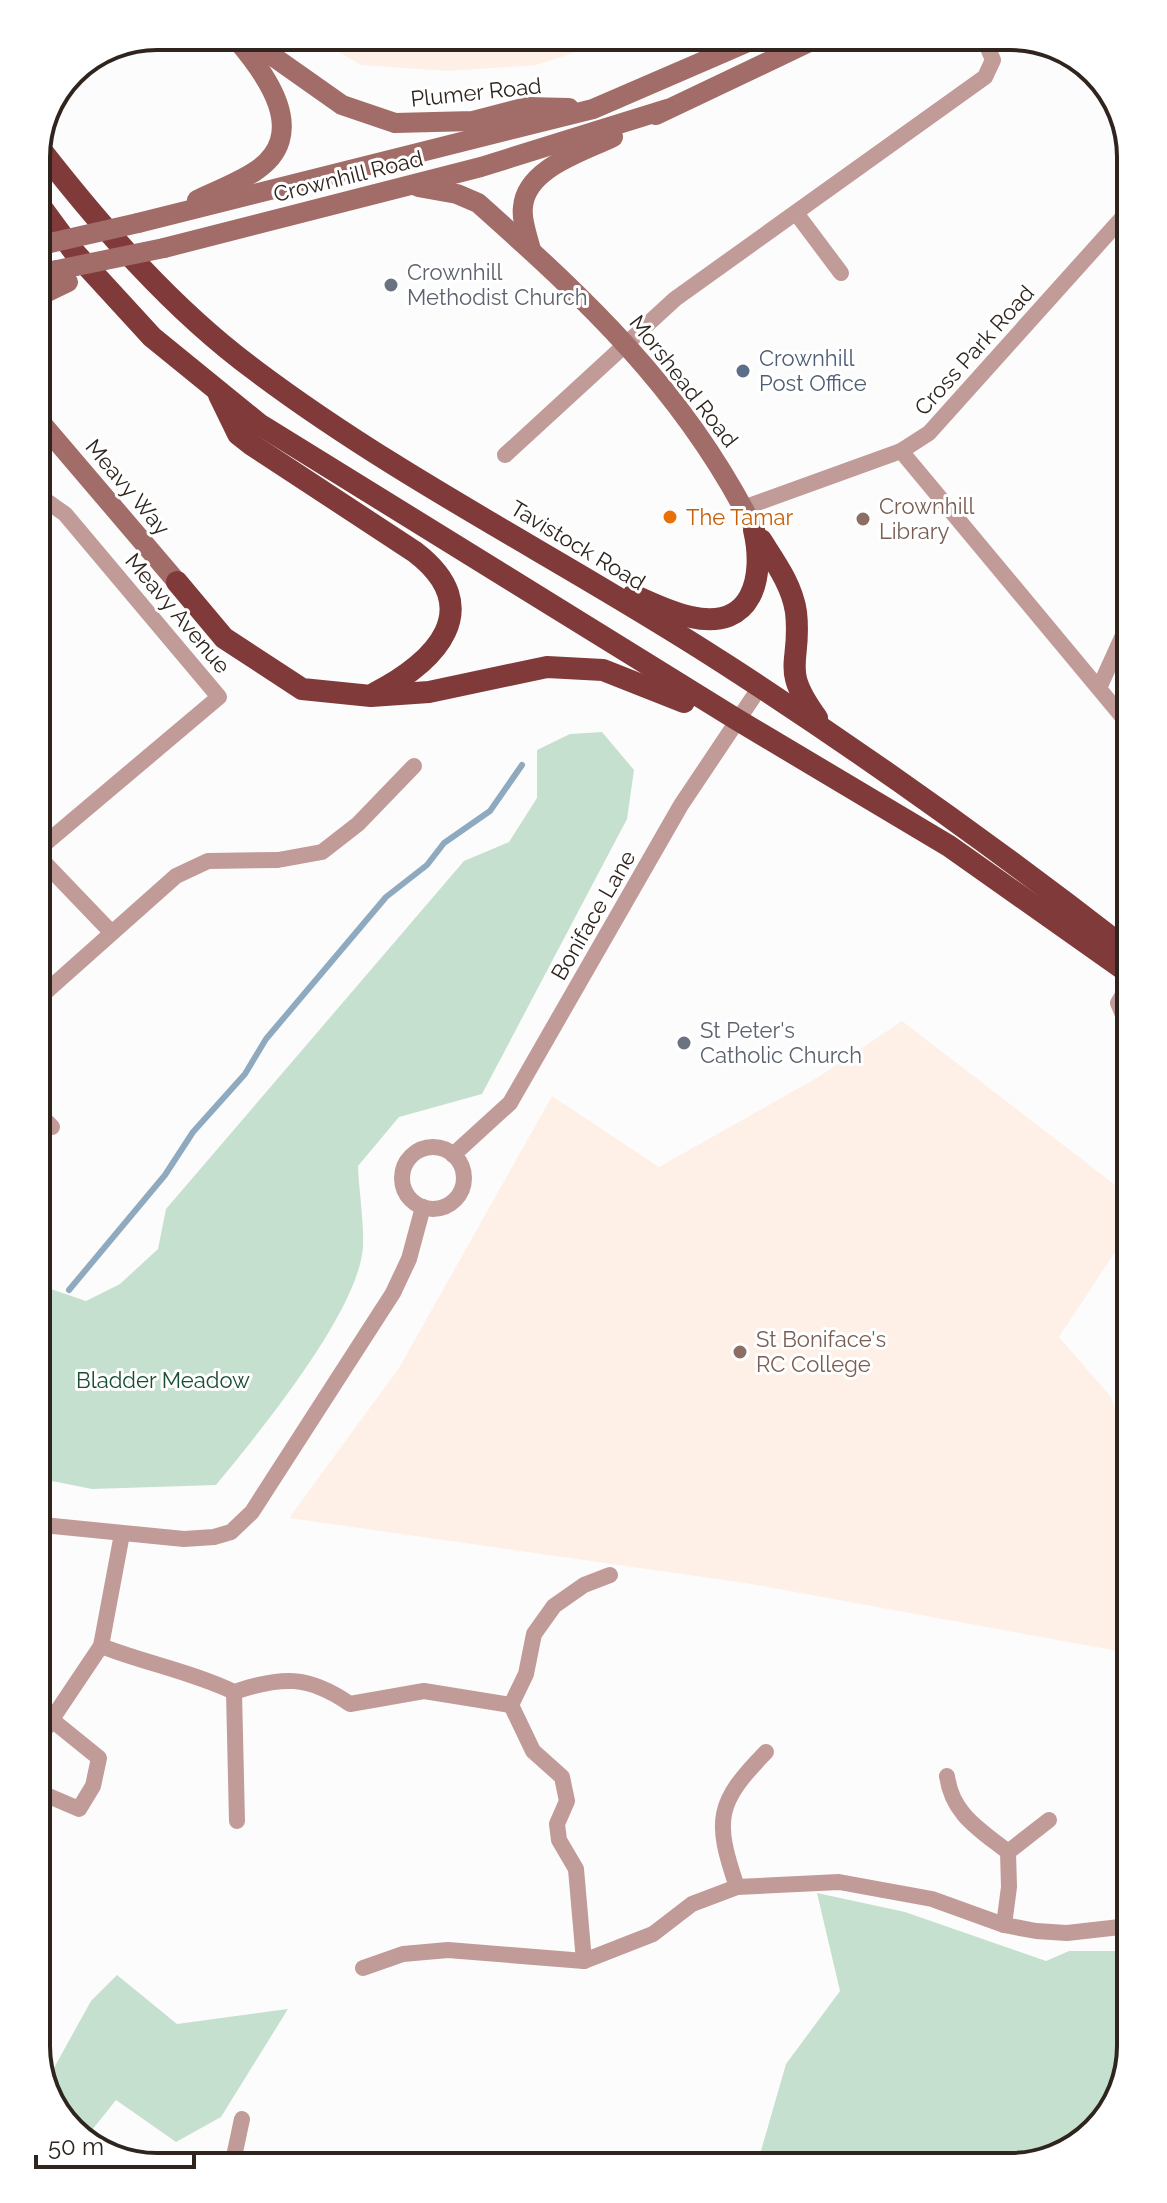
<svg xmlns="http://www.w3.org/2000/svg" width="1167" height="2203" font-family="Raleway,sans-serif">
  <style>
    .built { fill: #fef0e6 }
    .green { fill: #c6e0cf }
    .lines { fill: none; stroke-linecap: round; stroke-linejoin: round }
    .stream { stroke: #8fa9bf; stroke-width: 6 }
    .minor { stroke: #c19b98; stroke-width: 16 }
    .secondary { stroke: #a26c68; stroke-width: 20 }
    .trunk { stroke: #7f3a39; stroke-width: 22 }
    .secondary-bridge { stroke: #a26c68; stroke-width: 20 }
    .worship-dot { fill: #6b7280; stroke: #fff; stroke-width: 3 }
    .service-dot { fill: #5c6f8a; stroke: #fff; stroke-width: 3 }
    .food-dot { fill: #e8710a; stroke: #fff; stroke-width: 3 }
    .education-dot { fill: #8d6e63; stroke: #fff; stroke-width: 3 }
    .labels { text-anchor: middle; stroke-width: 6; stroke-linejoin: round; paint-order: stroke }
    .street-label { font-size: 22px; fill: #2f251e; stroke: #fff }
    .worship-label { font-size: 22px; fill: #5b616d; stroke: #fff; text-anchor: start }
    .service-label { font-size: 22px; fill: #4e5e75; stroke: #fff; text-anchor: start }
    .education-label { font-size: 22px; fill: #785e54; stroke: #fff; text-anchor: start }
    .food-label { font-size: 22px; fill: #c56008; stroke: #fff; text-anchor: start }
    .park-label { font-size: 22px; fill: #194d32; stroke: #fff }
    .rim { fill: none; stroke: #2f251e; stroke-width: 4 }
  </style>
  <rect width="100%" height="100%" fill="#fcfcfc"/>
  <g class="built">
    <polygon points="311,36 626,36 536,65 448,71 361,65"/>
    <polygon points="902,1021 1127,1194 1127,1234 1059,1337 1111,1397 1128,1445 1129,1653 745,1583 289,1518 399,1368 552,1096 659,1167 820,1076"/>
  </g>
  <g class="green">
    <path d="M602,732l32,38 -7,49 -145,275 -83,23 -41,49c1,27 6,54 5,80 -3,64 -105,188 -147,239l-124,4 -50,-10v-193l44,15 34,-17 38,-35 8,-40 298,-348 45,-19 28,-44v-48l33,-16z"/>
    <polygon points="817,1893 905,1912 1046,1961 1069,1951 1115,1951 1131,2048 1110,2114 1057,2158 758,2161 786,2064 840,1991"/>
    <polygon points="117,1975 177,2024 288,2009 221,2117 176,2142 116,2100 84,2140 45,2093 45,2084 91,2001"/>
  </g>
  <g class="lines">
    <polyline class="stream" points="69,1290 165,1175 193,1132 245,1074 266,1039 386,897 427,865 444,843 490,811 522,765"/>
    <g class="minor">
      <polyline points="796,213 841,273"/>
      <polyline points="901,451 1125,720"/>
      <polyline points="505,455 675,299 985,77 993,60 983,36"/>
      <polyline points="38,495 65,514 219,697 40,848"/>
      <polyline points="743,508 901,451 929,433 1122,218"/>
      <polyline points="1100,686 1124,633"/>
      <polyline points="40,858 110,931"/>
      <polyline points="1126,990 1118,1003 1126,1022"/>
      <polyline points="40,997 176,876 208,861 278,860 322,852 358,824 414,766"/>
      <polyline points="41,1116 52,1127"/>
      <circle cx="433" cy="1178" r="31"/>
      <polyline points="453,1155 510,1103 681,805 760,687"/>
      <polyline points="43,1525 184,1539 214,1537 231,1532 252,1512 393,1293 409,1259 423,1207"/>
      <path d="M101,1646c44,17 91,26 133,46 48,-16 74,-17 116,12l74,-13 87,14"/>
      <polyline points="234,1692 237,1821"/>
      <polyline points="511,1705 533,1751 562,1777 567,1801 557,1824 559,1840 576,1869 584,1961"/>
      <polyline points="511,1705 526,1674 534,1634 554,1606 584,1585 610,1575"/>
      <polyline points="44,1731 101,1646 122,1534"/>
      <path d="M947,1776c5,38 32,53 61,76l41,-32"/>
      <polyline points="44,1794 79,1809 93,1786 99,1758 52,1720"/>
      <path d="M737,1887c-23,-67 -21,-84 29,-135"/>
      <polyline points="1004,1925 1009,1887 1008,1852"/>
      <polyline points="363,1968 403,1954 448,1950 584,1961 653,1934 692,1904 737,1887 839,1882 932,1899 1004,1925 1036,1931 1067,1933 1120,1927"/>
      <polyline points="232,2166 242,2119"/>
    </g>
    <g class="secondary">
      <polyline points="244,36 342,105 395,123 473,121 527,107 569,108"/>
      <polyline points="656,115 822,36"/>
      <path d="M418,187l39,7 21,9c109,97 204,186 272,318"/>
      <path d="M197,200c19,-9 40,-17 57,-28 58,-37 12,-98 -18,-133"/>
      <polyline points="138,223 593,109 762,36"/>
      <polyline points="164,248 481,167 667,109"/>
      <path d="M531,250c-3,-13 -10,-30 -8,-43 3,-39 60,-55 90,-70"/>
      <polyline points="37,275 57,270"/>
      <polyline points="37,297 68,282"/>
      <polyline points="38,419 177,582"/>
    </g>
    <g class="trunk">
      <path d="M38,146c63,81 135,164 218,225 148,111 314,192 469,293 138,89 271,184 401,285"/>
      <polyline points="36,200 75,253 152,337 259,424 736,719 949,846 1126,971"/>
      <path d="M219,395l19,39 14,11 163,107c73,56 21,110 -40,141"/>
      <path d="M761,540c14,22 31,45 35,72 6,53 -17,54 21,106"/>
      <polyline points="177,582 224,638 302,689 371,696 429,692 547,667 603,670 684,702"/>
      <path d="M633,595c18,8 38,18 58,22 62,14 74,-40 63,-87"/>
    </g>
    <g class="secondary-bridge">
      <polyline points="37,246 138,223"/>
      <polyline points="57,270 164,248"/>
    </g>
  </g>
  <g class="worship-dot">
    <circle cx="391" cy="285" r="8"/>
    <circle cx="684" cy="1043" r="8"/>
  </g>
  <circle class="service-dot" cx="743" cy="371" r="8"/>
  <circle class="food-dot" cx="670" cy="517" r="8"/>
  <g class="education-dot">
    <circle cx="863" cy="519" r="8"/>
    <circle cx="740" cy="1352" r="8"/>
  </g>
  <g class="labels">
    <g class="street-label">
      <text transform="translate(476 92) rotate(-6)" y="8">Plumer Road</text>
      <text transform="translate(348 176) rotate(-14)" y="8">Crownhill Road</text>
      <text transform="translate(974 350) rotate(-48)" y="8">Cross Park Road</text>
      <text transform="translate(684 381) rotate(52)" y="8">Morshead Road</text>
      <text transform="translate(128 487) rotate(50)" y="8">Meavy Way</text>
      <text transform="translate(578 545) rotate(31)" y="8">Tavistock Road</text>
      <text transform="translate(178 613) rotate(50)" y="8">Meavy Avenue</text>
      <text transform="translate(593 915) rotate(-60)" y="8">Boniface Lane</text>
    </g>
    <g class="worship-label">
      <text x="407" y="280">Crownhill<tspan x="407" dy="25">Methodist Church</tspan></text>
      <text x="700" y="1038">St Peter's<tspan x="700" dy="25">Catholic Church</tspan></text>
    </g>
    <g class="service-label">
      <text x="759" y="366">Crownhill<tspan x="759" dy="25">Post Office</tspan></text>
    </g>
    <g class="education-label">
      <text x="879" y="514">Crownhill<tspan x="879" dy="25">Library</tspan></text>
      <text x="756" y="1347">St Boniface's<tspan x="756" dy="25">RC College</tspan></text>
    </g>
    <g class="food-label">
      <text x="686" y="525">The Tamar</text>
    </g>
    <g class="park-label">
      <text x="163" y="1388">Bladder Meadow</text>
    </g>
  </g>
  <path d="M0 0H1167V2203H0ZM157 50H1010A107 107 0 0 1 1117 157V2046A107 107 0 0 1 1010 2153H157A107 107 0 0 1 50 2046V157A107 107 0 0 1 157 50Z" fill="#fff" fill-rule="evenodd"/>
  <path class="rim" d="M157 50H1010A107 107 0 0 1 1117 157V2046A107 107 0 0 1 1010 2153H157A107 107 0 0 1 50 2046V157A107 107 0 0 1 157 50Z"/>
  <path d="M36 2155v12h158v-12" fill="none" stroke="#2f251e" stroke-width="4"/>
  <text x="48" y="2155" font-size="24" fill="#2f251e" stroke="#ffffff" stroke-width="6" paint-order="stroke">50 m</text>
</svg>
